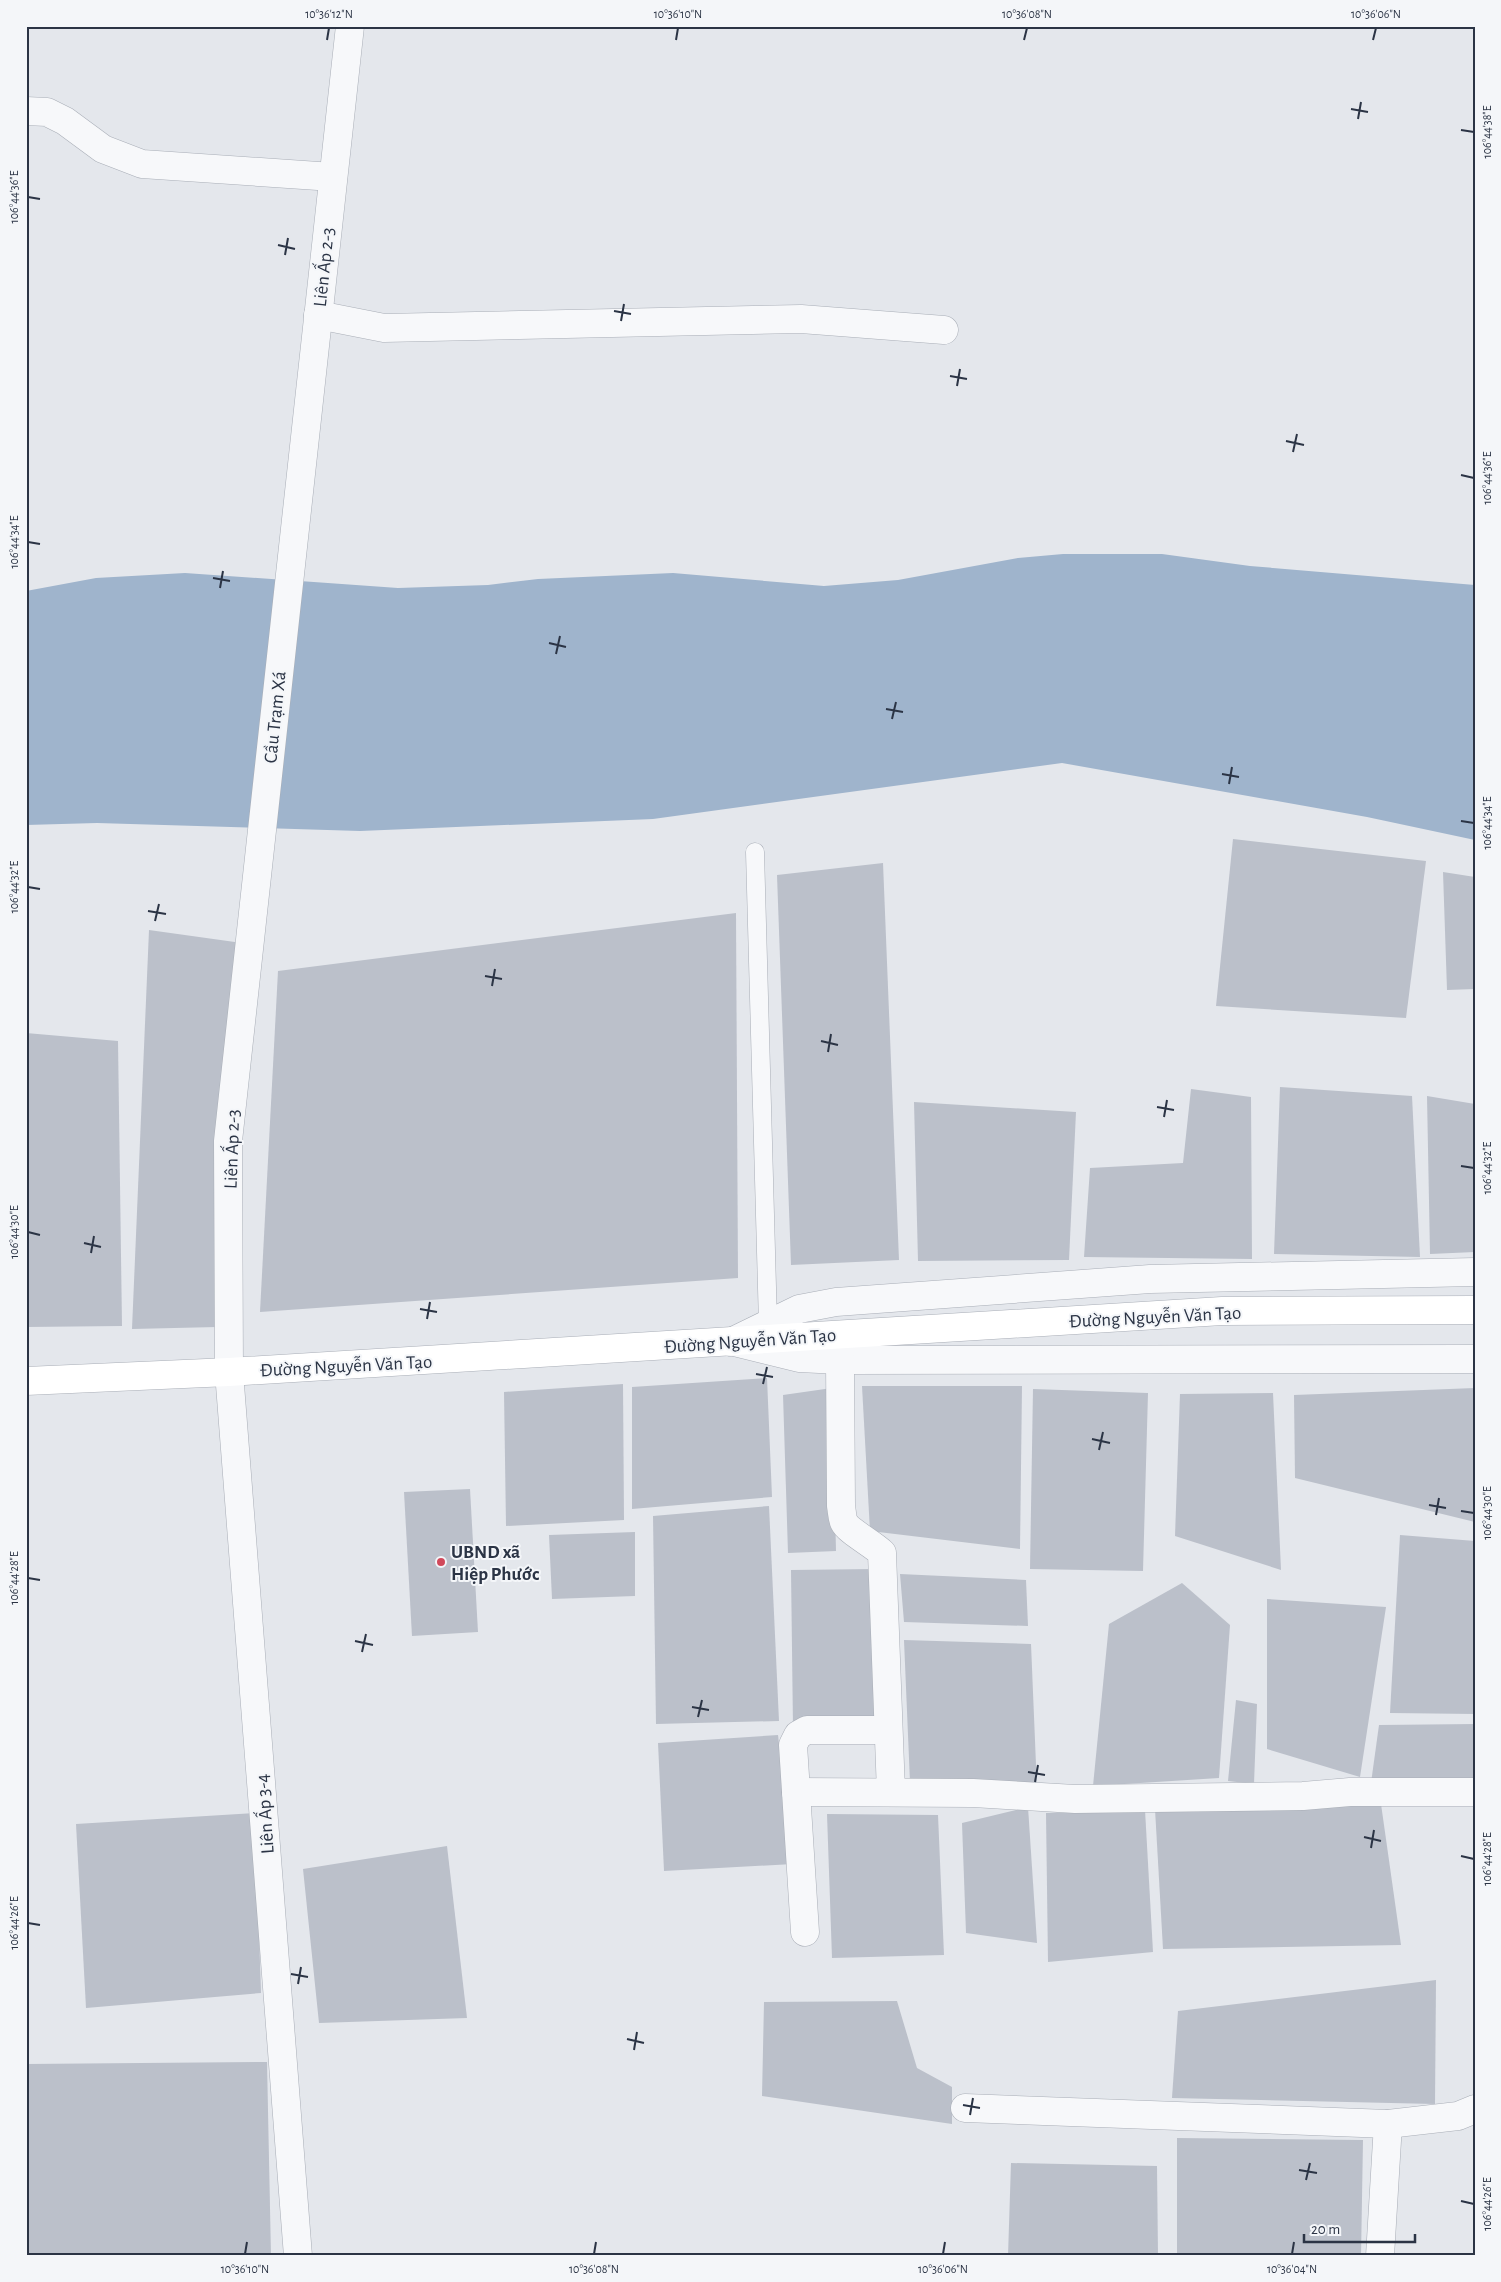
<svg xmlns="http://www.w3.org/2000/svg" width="1501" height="2282" font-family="'Alegreya Sans',sans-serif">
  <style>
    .water { fill: #9fb4cc }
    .building { fill: #bbc0ca }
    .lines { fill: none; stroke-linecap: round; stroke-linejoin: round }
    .lane-casing { stroke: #a9aeb7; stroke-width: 19 }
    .street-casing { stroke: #a9aeb7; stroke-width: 29 }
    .secondary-casing { stroke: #a9aeb7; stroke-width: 29 }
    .lane { stroke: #f7f8fa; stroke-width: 18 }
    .street { stroke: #f7f8fa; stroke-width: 28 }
    .secondary { stroke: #fff; stroke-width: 28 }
    .ticks { fill: none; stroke: #2b3445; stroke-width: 2 }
    .poi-dot { fill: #d1495b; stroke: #f4f6f9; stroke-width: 2 }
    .labels { text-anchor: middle; stroke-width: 4; stroke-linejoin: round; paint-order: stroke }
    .street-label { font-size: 19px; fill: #2b3445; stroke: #f4f6f9 }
    .poi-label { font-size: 19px; font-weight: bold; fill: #2b3445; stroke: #f4f6f9; text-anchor: start }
    .neatline { fill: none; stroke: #2b3445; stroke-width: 2 }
    .ticks-label { font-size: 12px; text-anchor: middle; fill: #2b3445 }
  </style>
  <rect width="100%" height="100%" fill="#e4e7ec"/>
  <polygon class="water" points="1063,554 1162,554 1250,566 1475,585 1475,840 1367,817 1062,763 653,819 360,831 97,823 26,825 26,591 96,578 185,573 398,588 488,585 538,579 673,573 824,586 898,580 1018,558"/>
  <g class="building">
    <polygon points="1233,839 1426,861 1406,1018 1216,1006"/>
    <polygon points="883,863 899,1260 791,1265 777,875"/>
    <polygon points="1443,872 1475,877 1475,989 1447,990"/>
    <polygon points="736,913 738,1278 260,1312 278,971"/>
    <polygon points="149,930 242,943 217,1327 132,1329"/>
    <polygon points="26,1033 118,1041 122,1326 26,1327"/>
    <polygon points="1280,1087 1412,1096 1420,1257 1274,1254"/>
    <polygon points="1191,1089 1251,1097 1252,1259 1084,1257 1090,1168 1183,1163"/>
    <polygon points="1427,1096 1475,1104 1475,1252 1430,1254"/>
    <polygon points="914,1102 1076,1112 1069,1260 918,1261"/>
    <polygon points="767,1378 772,1497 632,1509 632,1387"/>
    <polygon points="623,1384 624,1520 506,1526 504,1392"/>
    <polygon points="862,1386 1022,1386 1020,1549 870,1531"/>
    <polygon points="832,1388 836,1551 788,1553 783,1395"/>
    <polygon points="1475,1388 1475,1522 1295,1478 1294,1395"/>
    <polygon points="1033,1389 1148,1393 1143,1571 1030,1569"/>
    <polygon points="1273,1393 1281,1570 1175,1536 1180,1394"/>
    <polygon points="470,1489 478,1632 412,1636 404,1492"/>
    <polygon points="769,1506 779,1721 656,1724 653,1516"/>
    <polygon points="635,1532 635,1596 552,1599 549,1535"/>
    <polygon points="1400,1535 1475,1541 1475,1714 1390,1713"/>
    <polygon points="874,1569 879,1725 793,1728 791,1570"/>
    <polygon points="900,1574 1026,1580 1028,1626 904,1622"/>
    <polygon points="1182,1583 1230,1625 1219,1778 1093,1786 1109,1624"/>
    <polygon points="1267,1599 1386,1607 1360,1777 1267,1749"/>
    <polygon points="904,1640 1031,1644 1037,1789 910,1782"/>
    <polygon points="1236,1700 1257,1704 1254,1784 1228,1781"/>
    <polygon points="1475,1724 1475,1787 1371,1783 1379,1725"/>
    <polygon points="778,1735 793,1864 664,1871 658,1743"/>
    <polygon points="1381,1804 1401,1945 1163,1949 1155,1809"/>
    <polygon points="1028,1807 1037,1943 966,1933 962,1823"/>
    <polygon points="1145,1810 1153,1952 1048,1962 1046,1813"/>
    <polygon points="255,1813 261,1993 86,2008 76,1824"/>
    <polygon points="827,1814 938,1815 944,1955 832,1958"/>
    <polygon points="447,1846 467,2018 319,2023 303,1869"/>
    <polygon points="1436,1980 1435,2104 1172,2098 1178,2011"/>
    <polygon points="897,2001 917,2068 952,2087 952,2124 762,2096 764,2002"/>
    <polygon points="267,2062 271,2256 26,2256 26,2064"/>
    <polygon points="1177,2138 1363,2140 1361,2256 1177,2256"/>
    <polygon points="1011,2163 1157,2166 1158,2256 1008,2256"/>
  </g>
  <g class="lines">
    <g class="lane-casing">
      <polyline id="lane" points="755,852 768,1324"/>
    </g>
    <g class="street-casing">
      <g id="street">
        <polyline points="26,111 47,112 65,121 103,149 142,164 333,177"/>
        <polyline points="318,315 384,328 801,319 944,330"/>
        <polyline points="731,1342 799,1309 836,1302 1150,1279 1475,1272"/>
        <polyline points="738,1343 799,1358 840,1360 1475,1359"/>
        <path d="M840,1360l1,146c1,5 1,12 3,16 4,9 29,22 38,31l9,239"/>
        <polyline points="796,1792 973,1793 1075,1799 1303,1796 1350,1792 1475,1792"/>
        <polyline points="805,1932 793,1745 798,1735 807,1730 888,1730"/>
        <polyline points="965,2108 1388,2124 1458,2116 1475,2109"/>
        <polyline points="298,2256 229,1372 228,1141 350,26"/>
        <polyline points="1380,2256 1388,2124"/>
      </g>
    </g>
    <g class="secondary-casing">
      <polyline id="secondary" points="26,1381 229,1372 1222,1311 1475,1310"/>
    </g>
    <use href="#lane" class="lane"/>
    <use href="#street" class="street"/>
    <use href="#secondary" class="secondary"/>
  </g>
  <path class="ticks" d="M327,40l2,-12M676,40l2,-12M1024,40l3,-12M1373,40l3,-12M1351,109l17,3M1358,119l3,-17M1461,130l13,2M28,197l12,2M278,245l17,4M285,255l3,-17M614,311l17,3M621,321l3,-17M950,376l17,3M957,386l3,-17M1286,441l18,4M1293,452l4,-18M1461,475l13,3M28,542l12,2M213,578l17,3M220,588l3,-17M549,643l17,4M556,654l4,-18M886,709l17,3M892,719l4,-17M1222,774l17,3M1229,784l3,-17M1461,821l13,2M28,887l12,2M148,911l18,3M155,921l4,-17M485,976l17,3M492,986l3,-17M821,1041l17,4M828,1052l3,-18M1157,1107l17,3M1164,1117l3,-17M1461,1166l13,2M28,1232l12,3M84,1243l17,4M91,1253l3,-17M420,1309l17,3M427,1319l3,-17M756,1374l17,3M763,1384l4,-17M1092,1439l18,4M1099,1450l4,-18M1429,1505l17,3M1461,1511l13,2M1436,1515l3,-17M28,1578l12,2M355,1641l18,4M362,1652l4,-18M692,1707l17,3M698,1717l4,-17M1028,1772l17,3M1035,1782l3,-17M1364,1837l17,4M1371,1848l3,-18M1461,1856l13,3M28,1923l12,2M291,1974l17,3M298,1984l3,-17M627,2039l17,4M634,2050l3,-18M963,2105l17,3M970,2115l3,-17M1299,2170l18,3M1306,2180l4,-17M1461,2201l13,3M245,2254l2,-12M594,2254l2,-12M943,2254l2,-12M1292,2254l2,-12"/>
  <circle class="poi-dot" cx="441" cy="1562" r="5"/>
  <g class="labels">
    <g class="street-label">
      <text transform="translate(323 267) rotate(-84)" y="7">Liên Ấp 2-3</text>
      <text transform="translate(274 717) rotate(-84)" y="7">Cầu Trạm Xá</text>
      <text transform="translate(231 1149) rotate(-88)" y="7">Liên Ấp 2-3</text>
      <text transform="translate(1155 1316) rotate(-3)" y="7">Đường Nguyễn Văn Tạo</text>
      <text transform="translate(750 1340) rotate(-4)" y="7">Đường Nguyễn Văn Tạo</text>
      <text transform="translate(346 1365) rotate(-3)" y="7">Đường Nguyễn Văn Tạo</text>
      <text transform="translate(264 1814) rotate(-94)" y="7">Liên Ấp 3-4</text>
    </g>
    <g class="poi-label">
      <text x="451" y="1558">UBND xã<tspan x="451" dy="22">Hiệp Phước</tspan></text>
    </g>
  </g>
  <rect width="1501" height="2282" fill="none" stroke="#f4f6f9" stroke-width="55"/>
  <path d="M1304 2234v8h111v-8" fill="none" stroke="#2b3445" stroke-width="2.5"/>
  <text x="1311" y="2234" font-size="15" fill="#2b3445" stroke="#f4f6f9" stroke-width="4" paint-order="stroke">20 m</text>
  <rect x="28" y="28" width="1446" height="2226" class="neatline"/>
  <g class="ticks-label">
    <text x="329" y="18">10°36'12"N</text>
    <text x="678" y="18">10°36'10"N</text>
    <text x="1027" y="18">10°36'08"N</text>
    <text x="1376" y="18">10°36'06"N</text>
    <text transform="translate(1487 132) rotate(-90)" y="4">106°44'38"E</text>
    <text transform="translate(14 197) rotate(-90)" y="4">106°44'36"E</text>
    <text transform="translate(1487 478) rotate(-90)" y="4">106°44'36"E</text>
    <text transform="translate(14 542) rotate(-90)" y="4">106°44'34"E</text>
    <text transform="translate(1487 823) rotate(-90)" y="4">106°44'34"E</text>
    <text transform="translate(14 887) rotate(-90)" y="4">106°44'32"E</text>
    <text transform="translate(1487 1168) rotate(-90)" y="4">106°44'32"E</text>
    <text transform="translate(14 1232) rotate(-90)" y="4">106°44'30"E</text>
    <text transform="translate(1487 1513) rotate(-90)" y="4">106°44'30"E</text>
    <text transform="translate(14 1578) rotate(-90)" y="4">106°44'28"E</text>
    <text transform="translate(1487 1859) rotate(-90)" y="4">106°44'28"E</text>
    <text transform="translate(14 1923) rotate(-90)" y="4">106°44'26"E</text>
    <text transform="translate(1487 2204) rotate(-90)" y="4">106°44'26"E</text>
    <text x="245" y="2273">10°36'10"N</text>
    <text x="594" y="2273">10°36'08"N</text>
    <text x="943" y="2273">10°36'06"N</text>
    <text x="1292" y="2273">10°36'04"N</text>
  </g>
</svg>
